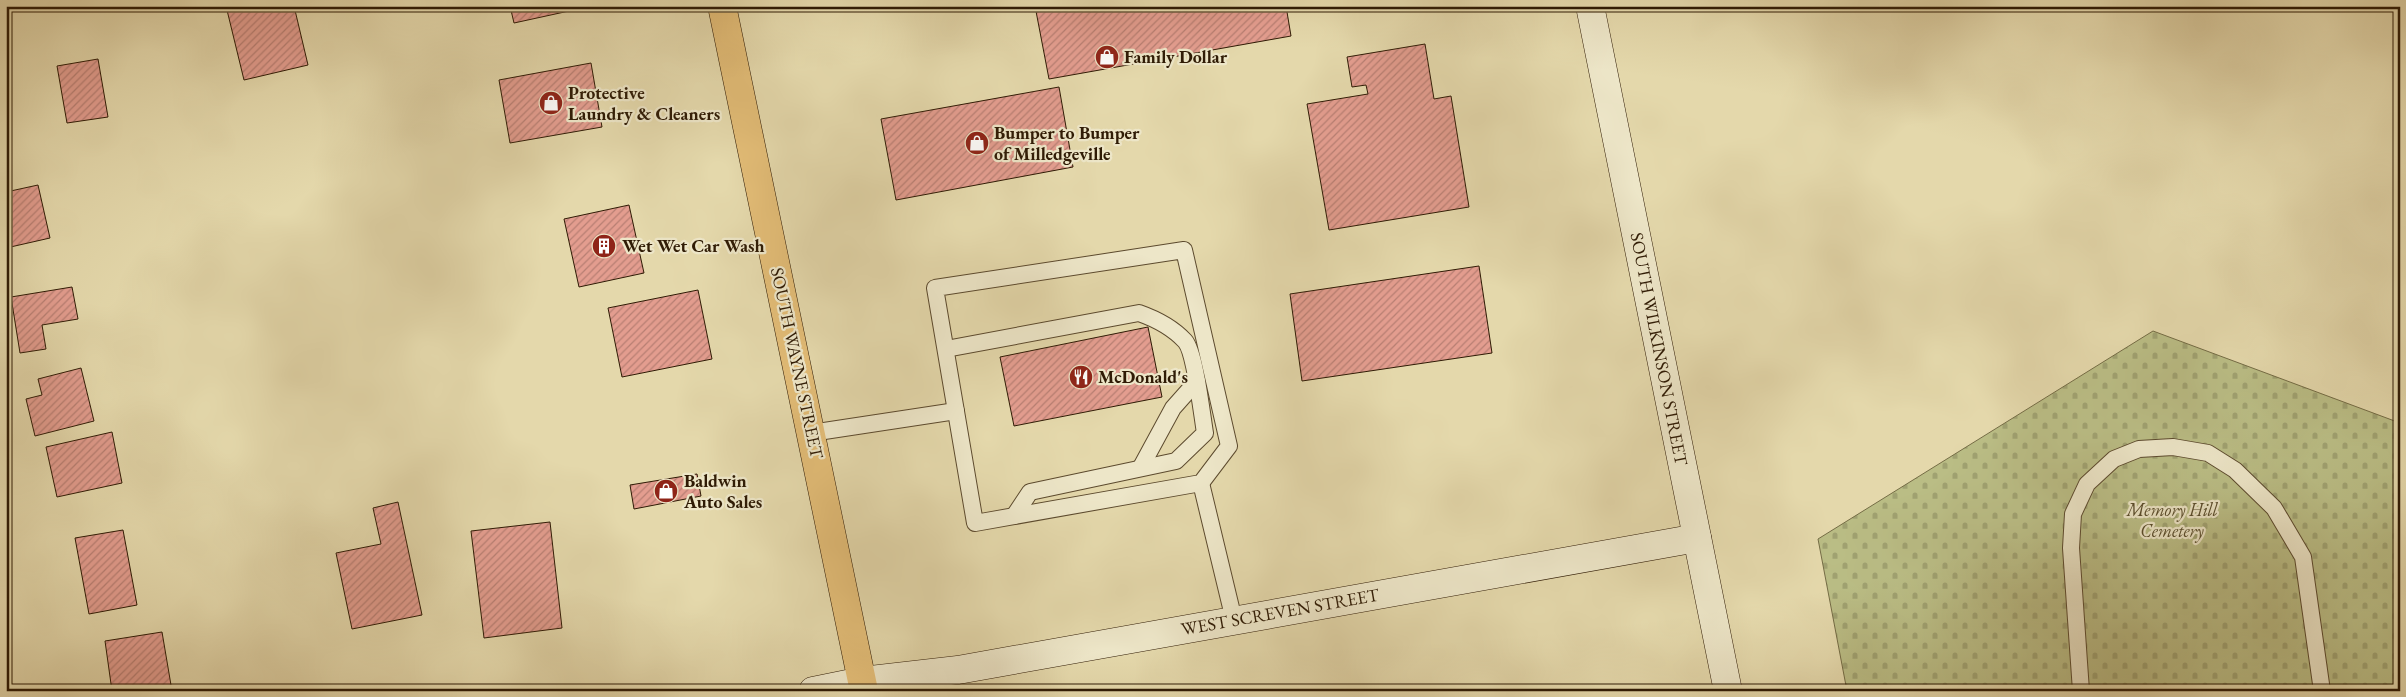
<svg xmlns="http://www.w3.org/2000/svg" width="2406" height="697" font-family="'EB Garamond',serif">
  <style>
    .cemetery { fill: url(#cemetery-stones); stroke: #746c45 }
    .building { fill: url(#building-hatch); stroke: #2f1b05 }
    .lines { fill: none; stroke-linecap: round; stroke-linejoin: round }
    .lane-casing { stroke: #5c4a2e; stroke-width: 18 }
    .secondary-casing { stroke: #2f1b05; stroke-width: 29 }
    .primary-casing { stroke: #2f1b05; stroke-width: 29 }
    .lane { stroke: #ede6c8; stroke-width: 16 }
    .secondary { stroke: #ede6c8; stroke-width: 28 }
    .primary { stroke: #e2bc76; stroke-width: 28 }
    .labels { text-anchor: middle; stroke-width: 4.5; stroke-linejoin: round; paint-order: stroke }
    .poi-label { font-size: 18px; font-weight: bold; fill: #2f1b05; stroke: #ede6c8; text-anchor: start }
    .street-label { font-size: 18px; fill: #2f1b05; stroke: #ede6c8 }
    .park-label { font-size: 18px; font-style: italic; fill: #594c2b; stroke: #ede6c8 }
  </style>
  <defs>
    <pattern id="cemetery-stones" width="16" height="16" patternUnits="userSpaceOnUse" patternTransform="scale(1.25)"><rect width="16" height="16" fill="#babd85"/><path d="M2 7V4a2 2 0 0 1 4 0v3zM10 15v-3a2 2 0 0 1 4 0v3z" fill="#a0a271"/></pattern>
    <pattern id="building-hatch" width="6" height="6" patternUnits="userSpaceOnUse" patternTransform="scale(1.25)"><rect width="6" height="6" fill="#e39d8f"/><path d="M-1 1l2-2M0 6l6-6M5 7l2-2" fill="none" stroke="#b87f73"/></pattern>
  </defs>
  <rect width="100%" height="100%" fill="#e4d8ab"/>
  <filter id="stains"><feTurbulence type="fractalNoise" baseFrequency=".004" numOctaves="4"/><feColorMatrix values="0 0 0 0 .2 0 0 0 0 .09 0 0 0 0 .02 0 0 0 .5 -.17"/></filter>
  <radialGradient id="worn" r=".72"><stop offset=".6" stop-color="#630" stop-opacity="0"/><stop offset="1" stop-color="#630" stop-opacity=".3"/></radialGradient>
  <polygon class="cemetery" points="2153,331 2400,423 2400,691 1847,691 1818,539"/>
  <g class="building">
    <polygon points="226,6 294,6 308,65 244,80"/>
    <polygon points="510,6 592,6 514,23"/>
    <polygon points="1035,6 1286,6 1291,36 1049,79"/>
    <polygon points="1425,44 1434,99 1451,96 1469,207 1329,230 1307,104 1368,94 1366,85 1352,87 1347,57"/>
    <polygon points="98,59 108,117 67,123 57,66"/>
    <polygon points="591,63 602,127 510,143 499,80"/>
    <polygon points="1059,87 1073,167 896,200 881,119"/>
    <polygon points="38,185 50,238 6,248 6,192"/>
    <polygon points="629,205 644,273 579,287 564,219"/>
    <polygon points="1479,266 1492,353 1302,381 1290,294"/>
    <polygon points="72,287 78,319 42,325 46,349 20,353 11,297"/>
    <polygon points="698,290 712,359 622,377 608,308"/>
    <polygon points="1148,327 1162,397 1014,426 1000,357"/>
    <polygon points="81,368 94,421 35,436 26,399 42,395 38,379"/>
    <polygon points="112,432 122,483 57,497 46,447"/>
    <polygon points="697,474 701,496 634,509 630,485"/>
    <polygon points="398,502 422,615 352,629 336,553 381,544 373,508"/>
    <polygon points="550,522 562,628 484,638 471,531"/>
    <polygon points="123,530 137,605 89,614 75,538"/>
    <polygon points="162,632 172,691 112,691 105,641"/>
  </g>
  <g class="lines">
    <g class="lane-casing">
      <g id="lane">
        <polygon points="1184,250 1229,446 1201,483 975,523 935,288"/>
        <path d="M946,349l193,-36c17,6 33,14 46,28 10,11 17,74 20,92l-29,28 -146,31 -16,24"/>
        <polyline points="811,433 956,411"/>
        <polyline points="1141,467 1173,408 1197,381"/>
        <polyline points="1201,483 1234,620"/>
        <polyline points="2081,691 2071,548 2073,514 2087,484 2114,459 2139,449 2173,447 2208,453 2235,470 2274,508 2303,557 2322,691"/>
      </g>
    </g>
    <g class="secondary-casing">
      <g id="secondary">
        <polyline points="1590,6 1728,691"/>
        <polyline points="813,691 862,681 958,670 1697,538"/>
      </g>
    </g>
    <g class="primary-casing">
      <polyline id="primary" points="722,6 864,691"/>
    </g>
    <use href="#lane" class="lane"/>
    <use href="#secondary" class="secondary"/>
    <use href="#primary" class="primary"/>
  </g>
  <defs>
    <g id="shop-disc" transform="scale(1.25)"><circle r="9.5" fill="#8f2418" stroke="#ede6c8"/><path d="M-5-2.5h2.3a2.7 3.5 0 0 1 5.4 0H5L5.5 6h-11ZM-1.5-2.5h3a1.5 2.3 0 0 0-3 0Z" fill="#fff"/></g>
    <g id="building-disc" transform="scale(1.25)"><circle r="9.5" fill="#8f2418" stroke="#ede6c8"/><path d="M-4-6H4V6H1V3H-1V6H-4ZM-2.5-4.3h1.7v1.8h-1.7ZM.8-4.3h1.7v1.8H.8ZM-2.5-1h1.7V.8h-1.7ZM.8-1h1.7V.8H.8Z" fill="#fff"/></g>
    <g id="restaurant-disc" transform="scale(1.25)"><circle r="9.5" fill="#8f2418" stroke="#ede6c8"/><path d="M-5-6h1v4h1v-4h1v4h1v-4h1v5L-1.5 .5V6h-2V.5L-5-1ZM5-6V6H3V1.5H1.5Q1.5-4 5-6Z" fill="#fff"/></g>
  </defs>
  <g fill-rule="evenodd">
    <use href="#shop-disc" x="1107" y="57"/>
    <use href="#shop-disc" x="551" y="103"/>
    <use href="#shop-disc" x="977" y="143"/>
    <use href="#building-disc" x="604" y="246"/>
    <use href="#restaurant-disc" x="1081" y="377"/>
    <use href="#shop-disc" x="666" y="491"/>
  </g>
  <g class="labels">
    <g class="poi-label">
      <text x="1124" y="63">Family Dollar</text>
      <text x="568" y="99">Protective<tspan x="568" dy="21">Laundry &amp; Cleaners</tspan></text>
      <text x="994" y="139">Bumper to Bumper<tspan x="994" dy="21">of Milledgeville</tspan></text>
      <text x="622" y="252">Wet Wet Car Wash</text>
      <text x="1098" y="383">McDonald's</text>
      <text x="684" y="487">Baldwin<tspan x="684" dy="21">Auto Sales</tspan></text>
    </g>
    <g class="street-label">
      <text transform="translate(1659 349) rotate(79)" y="6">SOUTH WILKINSON STREET</text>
      <text transform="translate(797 363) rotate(78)" y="6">SOUTH WAYNE STREET</text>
      <text transform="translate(1280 612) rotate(-10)" y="6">WEST SCREVEN STREET</text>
    </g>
    <g class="park-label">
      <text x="2172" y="516">Memory Hill<tspan x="2172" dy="21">Cemetery</tspan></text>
    </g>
  </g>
  <rect width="2406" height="697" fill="none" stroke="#e4d8ab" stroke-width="25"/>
  <rect x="8" y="8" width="2391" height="682" fill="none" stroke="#2f1b05" stroke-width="2.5"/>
  <rect x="12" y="12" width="2381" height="672" fill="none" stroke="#2f1b05"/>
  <rect width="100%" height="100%" filter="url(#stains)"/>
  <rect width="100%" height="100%" fill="url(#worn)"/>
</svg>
